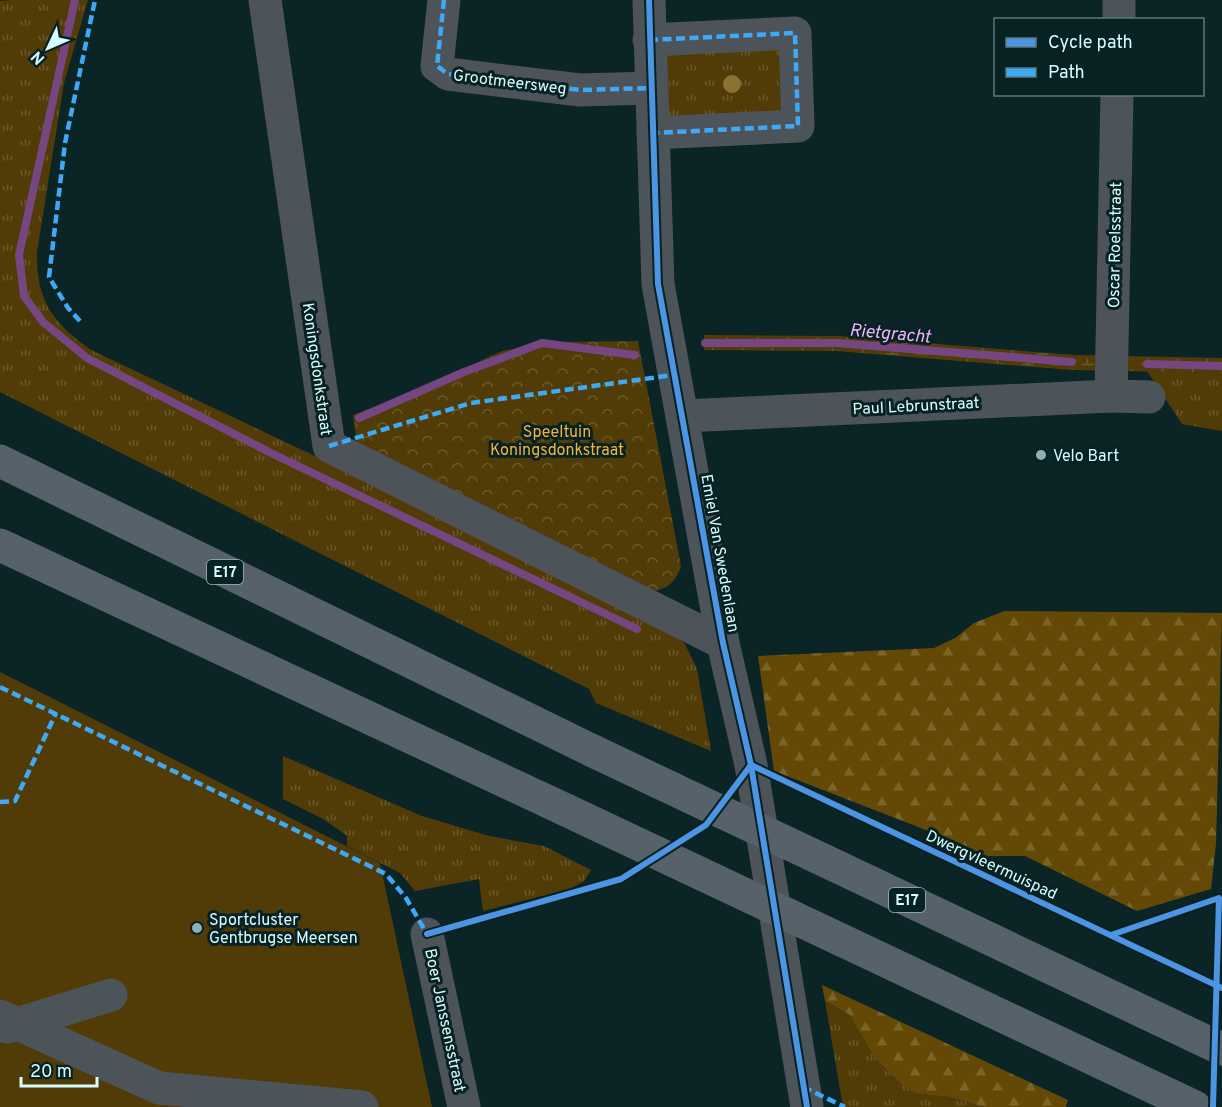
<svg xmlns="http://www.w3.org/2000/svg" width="1222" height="1107" font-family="Overpass,sans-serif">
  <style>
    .grass { fill: url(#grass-tufts) }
    .forest { fill: url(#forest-firs) }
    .wetland { fill: url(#wetland-marsh) }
    .park { fill: url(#park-crowns) }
    .garden { fill: #513c07 }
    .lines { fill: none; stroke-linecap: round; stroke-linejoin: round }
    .stream { stroke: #754682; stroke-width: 8 }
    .minor { stroke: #4c545a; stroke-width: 33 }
    .highway { stroke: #56616a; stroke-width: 33 }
    .highway-bridge { stroke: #56616a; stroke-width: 33 }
    .quiet { stroke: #3fa9f5; stroke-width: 4.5; stroke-dasharray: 9 4.5; stroke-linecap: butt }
    .cycleway-casing { stroke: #082224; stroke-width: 10 }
    .cycleway { stroke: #4d94e3; stroke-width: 6 }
    .tree { fill: #8a7332 }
    .poi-dot { fill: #8fb1b3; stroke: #082224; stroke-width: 2 }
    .labels { text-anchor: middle; stroke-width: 6; stroke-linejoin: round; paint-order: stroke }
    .shield { fill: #082224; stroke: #98bbbd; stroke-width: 1.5 }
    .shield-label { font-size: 15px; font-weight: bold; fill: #d6fdff }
    .street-label { font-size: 16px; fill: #d6fdff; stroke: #082224 }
    .park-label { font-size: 16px; fill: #f2b43c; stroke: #082224 }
    .poi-label { font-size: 16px; fill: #d6fdff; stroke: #082224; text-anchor: start }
    .water-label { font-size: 18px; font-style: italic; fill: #f0b4fe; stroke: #082224 }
  </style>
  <defs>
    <pattern id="grass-tufts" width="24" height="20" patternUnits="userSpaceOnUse" patternTransform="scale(1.5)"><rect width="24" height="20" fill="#513c07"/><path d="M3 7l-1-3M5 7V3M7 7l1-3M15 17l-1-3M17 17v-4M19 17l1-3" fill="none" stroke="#69592c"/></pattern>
    <pattern id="forest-firs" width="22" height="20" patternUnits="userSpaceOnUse" patternTransform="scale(1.5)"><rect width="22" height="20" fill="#634905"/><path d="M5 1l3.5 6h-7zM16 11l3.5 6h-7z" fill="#79642a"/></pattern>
    <pattern id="wetland-marsh" width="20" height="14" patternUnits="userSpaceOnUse" patternTransform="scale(1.5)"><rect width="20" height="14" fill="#513c07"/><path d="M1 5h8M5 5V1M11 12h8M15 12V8" fill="none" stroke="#69592c"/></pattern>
    <pattern id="park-crowns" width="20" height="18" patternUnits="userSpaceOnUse" patternTransform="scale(1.5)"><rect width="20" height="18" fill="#513c07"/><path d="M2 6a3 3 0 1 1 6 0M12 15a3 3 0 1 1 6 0" fill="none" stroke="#69592c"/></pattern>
  </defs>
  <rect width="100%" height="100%" fill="#0b2426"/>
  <g class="grass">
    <path d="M11,0h77l-24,83 -27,169c-1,49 16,71 54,98l224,106 -1,-8 342,170 29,26 12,25 14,82 -115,-48 -7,-14 -589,-297v-391z"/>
    <polygon points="781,47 788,111 668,121 661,53"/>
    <polygon points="1147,371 1222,373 1222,431 1182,424"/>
    <polygon points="283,756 422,816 489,836 544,846 591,870 584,881 570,889 483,911 479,879 415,891 400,873 347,846 347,836 325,820 283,799"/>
    <polygon points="825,1001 850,1015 919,1094 950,1097 984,1107 843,1107"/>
  </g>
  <g class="forest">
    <polygon points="1004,611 1222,613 1216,844 1211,889 1137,911 1025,856 985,856 962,844 774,771 758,656 934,648 955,638 974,623"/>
    <polygon points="822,985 1068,1100 1066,1107 984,1107 950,1097 919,1094 906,1088 875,1058 850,1015 825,1001"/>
  </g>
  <polygon class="wetland" points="704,335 838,336 1073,355 1222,358 1222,373 1072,370 837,351 704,350"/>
  <path class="park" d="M638,341l43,225c-6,19 -17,25 -36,26l-287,-141 -5,-36 58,-22 91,-42 54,-9z"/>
  <polygon class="garden" points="0,672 380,863 432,1107 0,1107"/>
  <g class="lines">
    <g class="stream">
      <polyline points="75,0 19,255 24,296 43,322 87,358 273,454 637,629"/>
      <polyline points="705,343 837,343 1072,362"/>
      <polyline points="1147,364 1222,366"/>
      <polyline points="359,418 464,372 542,343 635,355"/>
    </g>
    <g class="minor">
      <polyline points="265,0 329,446 723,643"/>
      <polyline points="444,0 437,66 448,74 580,90 652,88"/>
      <polyline points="649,0 658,284 723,643 751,765 807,1107"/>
      <polyline points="1119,20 1119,0"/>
      <polyline points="649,40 795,33 798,126 653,133"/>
      <polyline points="1111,396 1117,94"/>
      <polyline points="683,416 1111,396 1149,397"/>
      <polyline points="427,934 464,1107"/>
      <polyline points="0,1016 159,1088 362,1107"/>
      <polyline points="7,1027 111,995"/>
    </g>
    <g class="highway">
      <polyline points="0,461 593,751"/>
      <polyline points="0,545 566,810"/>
    </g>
    <g class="highway-bridge">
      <polyline points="593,751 1222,1049"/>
      <polyline points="566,810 1195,1107"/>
    </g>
    <g class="quiet">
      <polyline points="444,0 437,66 448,74 580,90 652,88"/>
      <polyline points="649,40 795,33 798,126 653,133"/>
      <polyline points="80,321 68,308 49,277 65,143 95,0"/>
      <polyline points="329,446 471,403 673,375"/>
      <polyline points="0,687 386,874 406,898 427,934"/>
      <polyline points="0,802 15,801 56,713"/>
      <polyline points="803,1087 845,1107"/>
    </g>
    <g class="cycleway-casing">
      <g id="cycleway">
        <polyline points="649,0 658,284 723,643 751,765 807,1107"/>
        <polyline points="751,765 1222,988"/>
        <polyline points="427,934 621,879 706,825 751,765"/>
        <polyline points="1111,935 1219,898 1213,1107"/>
      </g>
    </g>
    <use href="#cycleway" class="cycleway"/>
  </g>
  <circle class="tree" cx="732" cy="84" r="9"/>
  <g class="poi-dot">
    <circle cx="1041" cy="455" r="6"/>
    <circle cx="197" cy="928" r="6"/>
  </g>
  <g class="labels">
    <g class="shield">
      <rect x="207" y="560" width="36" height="24" rx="4.5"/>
      <rect x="889" y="888" width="36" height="24" rx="4.5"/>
    </g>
    <g class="shield-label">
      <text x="225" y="577">E17</text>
      <text x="907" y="905">E17</text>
    </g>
    <g class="street-label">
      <text transform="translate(510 81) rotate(7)" y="6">Grootmeersweg</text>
      <text transform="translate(1114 245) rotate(-89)" y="6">Oscar Roelsstraat</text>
      <text transform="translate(318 369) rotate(82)" y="6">Koningsdonkstraat</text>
      <text transform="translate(916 405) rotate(-3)" y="6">Paul Lebrunstraat</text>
      <text transform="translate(721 553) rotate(80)" y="6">Emiel Van Swedenlaan</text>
      <text transform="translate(992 864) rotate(25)" y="6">Dwergvleermuispad</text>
      <text transform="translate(446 1020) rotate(78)" y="6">Boer Janssensstraat</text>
    </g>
    <g class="park-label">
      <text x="557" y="437">Speeltuin<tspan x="557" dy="18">Koningsdonkstraat</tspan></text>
    </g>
    <g class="poi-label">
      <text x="1053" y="461">Velo Bart</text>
      <text x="209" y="925">Sportcluster<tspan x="209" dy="18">Gentbrugse Meersen</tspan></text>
    </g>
    <g class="water-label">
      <text transform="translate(890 333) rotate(5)" y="6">Rietgracht</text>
    </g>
  </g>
  <rect x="994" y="18" width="210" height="78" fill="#082224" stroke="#5a7a7c" stroke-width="1.5"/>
  <rect x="1006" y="38" width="30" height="9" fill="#4d94e3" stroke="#5a7a7c" stroke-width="1.5"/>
  <text x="1048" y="48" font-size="18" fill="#d6fdff">Cycle path</text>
  <rect x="1006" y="68" width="30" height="9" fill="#3fa9f5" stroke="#5a7a7c" stroke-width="1.5"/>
  <text x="1048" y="78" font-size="18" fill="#d6fdff">Path</text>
  <g transform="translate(48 48) rotate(226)" stroke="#082224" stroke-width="4.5" paint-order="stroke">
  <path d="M0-4.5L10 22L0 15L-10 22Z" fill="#d6fdff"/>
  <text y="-9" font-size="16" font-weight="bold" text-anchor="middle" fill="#d6fdff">N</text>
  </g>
  <path d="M21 1077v9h76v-9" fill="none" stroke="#d6fdff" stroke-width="3"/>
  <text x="30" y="1077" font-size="18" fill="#d6fdff" stroke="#082224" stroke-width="4.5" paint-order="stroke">20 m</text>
</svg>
